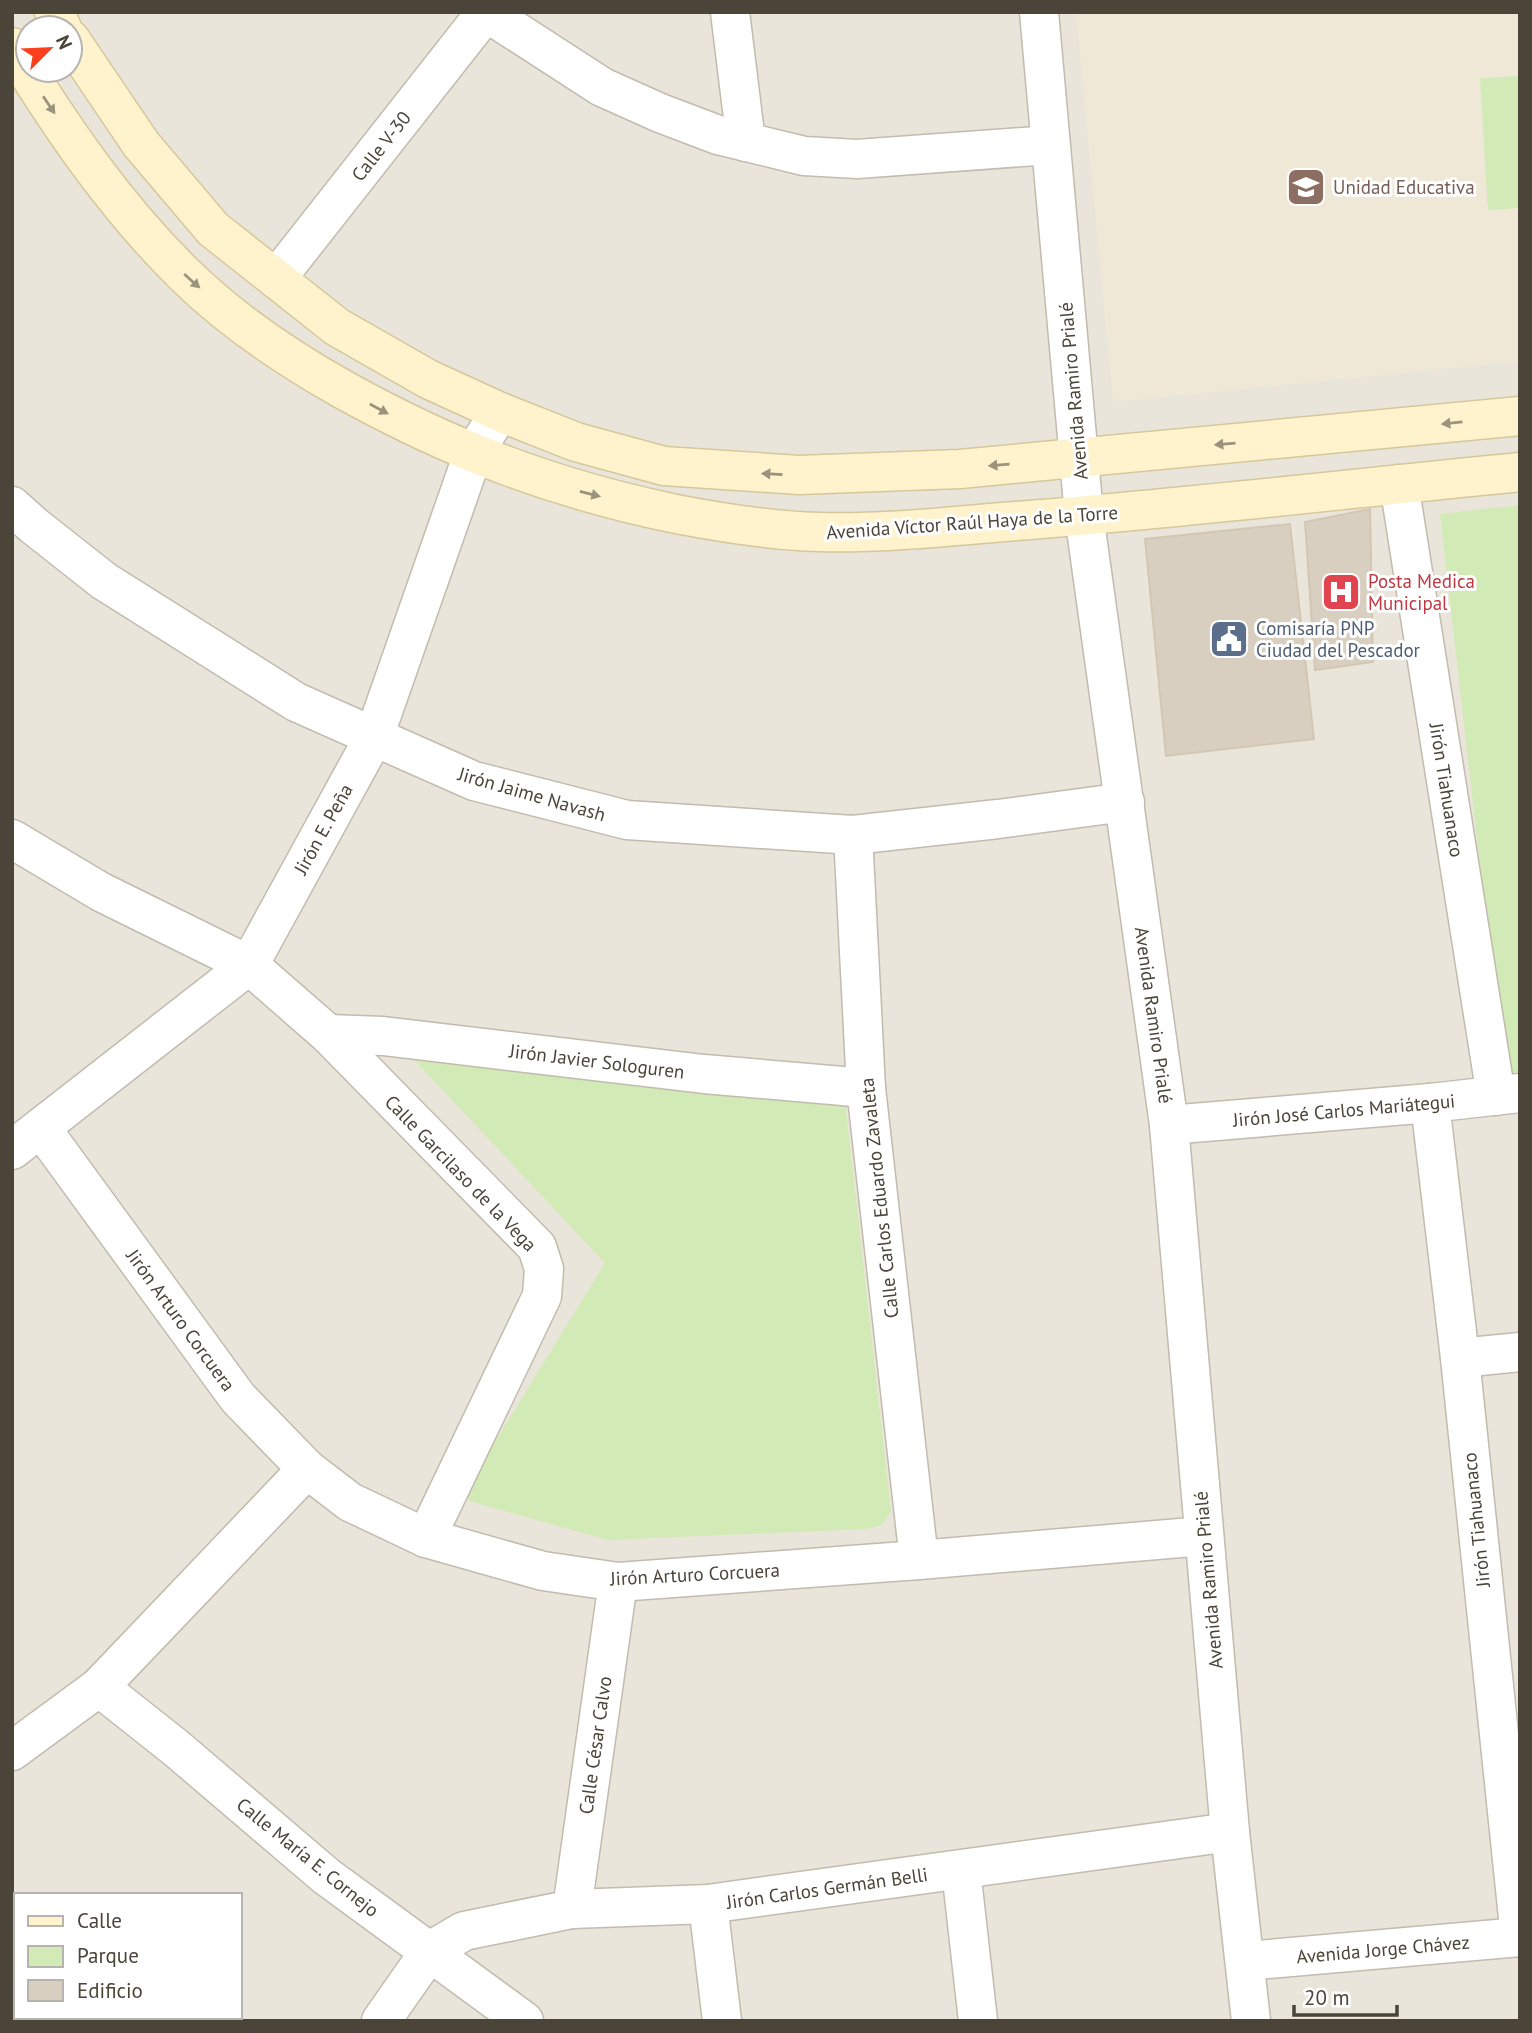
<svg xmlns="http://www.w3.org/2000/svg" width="1532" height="2033" font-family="'PT Sans',sans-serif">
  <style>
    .residential { fill: #eae5da; fill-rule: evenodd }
    .education { fill: #efe8d6 }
    .green { fill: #d2eab5 }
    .building { fill: #d8cfc1; stroke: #d3c7b4; stroke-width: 2 }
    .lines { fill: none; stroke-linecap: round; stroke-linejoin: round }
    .minor-casing { stroke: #c2bbae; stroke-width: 41 }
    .tertiary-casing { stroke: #c2bbae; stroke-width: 41 }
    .secondary-casing { stroke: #d6c79b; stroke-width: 41 }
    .minor { stroke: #fff; stroke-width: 38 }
    .tertiary { stroke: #fff; stroke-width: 38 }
    .secondary { stroke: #fff3cd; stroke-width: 38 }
    .oneway { fill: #9c937c }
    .labels { text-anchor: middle; stroke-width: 6; stroke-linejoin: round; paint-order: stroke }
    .street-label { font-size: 19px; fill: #4b4439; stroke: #fff }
    .education-label { font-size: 19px; fill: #785e54; stroke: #fff; text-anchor: start }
    .health-label { font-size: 19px; fill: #be3a42; stroke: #fff; text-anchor: start }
    .service-label { font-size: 19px; fill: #4e5e75; stroke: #fff; text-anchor: start }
  </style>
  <rect width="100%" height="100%" fill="#f6f3ec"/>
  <path class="residential" d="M12,12h1508v2009h-1508zM28,28h42v42h-42zM16,1895h224v122h-224z"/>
  <polygon class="education" points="1076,12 1520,12 1520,361 1113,402"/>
  <g class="green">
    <polygon points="1520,76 1520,208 1488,210 1480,78"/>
    <polygon points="1520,505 1520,1073 1504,1075 1440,514"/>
    <polygon points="404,1049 844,1092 891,1512 882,1525 866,1529 608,1540 469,1501 466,1489 605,1263"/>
  </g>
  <g class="building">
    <polygon points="1370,509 1373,662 1315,670 1305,522"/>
    <polygon points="1290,524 1314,739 1166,756 1145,539"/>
  </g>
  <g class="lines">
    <g class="minor-casing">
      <g id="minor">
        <polyline points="486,12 602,87 660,113 718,135 804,156 857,159 1050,145"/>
        <polyline points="730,12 746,142"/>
        <polyline points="276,279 486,12"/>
        <polyline points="1399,484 1496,1096"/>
        <polyline points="12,506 33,525 104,581 296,702 474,781 627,820 853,835 998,819 1125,802"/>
        <polyline points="853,835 866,1088 919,1560"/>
        <polyline points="12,839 101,892 249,965 328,1034 537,1247 544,1269 542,1296 426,1538"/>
        <polyline points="328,1034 383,1036 704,1074 866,1088"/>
        <polyline points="1430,1103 1460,1358 1520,1937"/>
        <polyline points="1169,1125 1430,1103 1520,1093"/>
        <polyline points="41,1128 238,1398 307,1469 350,1502 426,1538 543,1571 618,1582 919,1560 1204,1536"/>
        <polyline points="12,1150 249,965 374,737 473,454 500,412"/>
        <polyline points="1460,1358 1520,1352"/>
        <polyline points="99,1687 176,1748 326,1876 524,2021"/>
        <polyline points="12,1751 99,1687 307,1469"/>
        <polyline points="961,1870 978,2021"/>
        <polyline points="708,1904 722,2021"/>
        <polyline points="572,1909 618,1582"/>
        <polyline points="1246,1961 1520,1937"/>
        <polyline points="12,1997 16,2001"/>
        <polyline points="381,2021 430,1951 464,1931 572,1909 708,1904 1230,1832"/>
      </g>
    </g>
    <g class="tertiary-casing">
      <polyline id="tertiary" points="1039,12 1084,515 1169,1125 1230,1832 1251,2021"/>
    </g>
    <g class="secondary-casing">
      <g id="secondary">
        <polyline points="54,12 62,28"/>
        <polyline points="70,39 141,144 213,229 337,327 428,379 500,412 576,442 664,466 799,475 960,469 1520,416"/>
        <path d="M12,47c50,82 106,163 174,229 47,46 101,82 158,114 108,60 211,99 332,124 47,9 95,17 143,18 70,2 141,-7 211,-12 164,-13 327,-32 490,-48"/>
      </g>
    </g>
    <use href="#minor" class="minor"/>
    <use href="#tertiary" class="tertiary"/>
    <use href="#secondary" class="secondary"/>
  </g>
  <defs><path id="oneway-solid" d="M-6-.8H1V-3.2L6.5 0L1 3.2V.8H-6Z" transform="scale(1.75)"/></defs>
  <g class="oneway">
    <use href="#oneway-solid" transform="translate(49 105) rotate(56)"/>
    <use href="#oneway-solid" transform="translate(192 281) rotate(42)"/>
    <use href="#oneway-solid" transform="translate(379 409) rotate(28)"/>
    <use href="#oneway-solid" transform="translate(1452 423) rotate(174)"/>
    <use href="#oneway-solid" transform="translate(1225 444) rotate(175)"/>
    <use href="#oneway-solid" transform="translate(999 465) rotate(175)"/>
    <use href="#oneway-solid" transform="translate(772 474) rotate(-177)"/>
    <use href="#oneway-solid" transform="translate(590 494) rotate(14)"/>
  </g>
  <defs>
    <g id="school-square" transform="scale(2.0125)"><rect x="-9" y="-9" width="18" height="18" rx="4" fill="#8d6e63" stroke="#fff"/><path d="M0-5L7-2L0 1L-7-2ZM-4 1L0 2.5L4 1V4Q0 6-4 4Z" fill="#fff"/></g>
    <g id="hospital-square" transform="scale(2.0125)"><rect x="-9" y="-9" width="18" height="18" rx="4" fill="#e0444e" stroke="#fff"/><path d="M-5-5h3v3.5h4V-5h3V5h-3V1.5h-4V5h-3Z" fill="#fff"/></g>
    <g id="civic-square" transform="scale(2.0125)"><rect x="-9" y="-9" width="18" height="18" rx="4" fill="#5c6f8a" stroke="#fff"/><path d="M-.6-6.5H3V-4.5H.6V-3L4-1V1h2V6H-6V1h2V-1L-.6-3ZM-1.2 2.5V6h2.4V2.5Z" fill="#fff"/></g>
  </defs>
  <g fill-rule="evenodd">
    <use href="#school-square" x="1306" y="187"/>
    <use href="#hospital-square" x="1341" y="592"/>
    <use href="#civic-square" x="1229" y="639"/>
  </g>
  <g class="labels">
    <g class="street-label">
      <text transform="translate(381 146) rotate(-52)" y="7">Calle V-30</text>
      <text transform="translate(1073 391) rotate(-95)" y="7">Avenida Ramiro Prialé</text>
      <text transform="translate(972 522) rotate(-4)" y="7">Avenida Víctor Raúl Haya de la Torre</text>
      <text transform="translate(1447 790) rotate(81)" y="7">Jirón Tiahuanaco</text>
      <text transform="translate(532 794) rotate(16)" y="7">Jirón Jaime Navash</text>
      <text transform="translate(323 829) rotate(-61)" y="7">Jirón E. Peña</text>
      <text transform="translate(1154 1015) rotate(82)" y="7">Avenida Ramiro Prialé</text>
      <text transform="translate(597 1061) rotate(7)" y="7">Jirón Javier Sologuren</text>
      <text transform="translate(1344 1110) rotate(-5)" y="7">Jirón José Carlos Mariátegui</text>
      <text transform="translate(461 1173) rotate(46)" y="7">Calle Garcilaso de la Vega</text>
      <text transform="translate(879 1198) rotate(-96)" y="7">Calle Carlos Eduardo Zavaleta</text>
      <text transform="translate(181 1320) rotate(54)" y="7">Jirón Arturo Corcuera</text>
      <text transform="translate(1476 1520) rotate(-96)" y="7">Jirón Tiahuanaco</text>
      <text transform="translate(695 1574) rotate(-3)" y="7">Jirón Arturo Corcuera</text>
      <text transform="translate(1208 1580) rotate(-95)" y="7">Avenida Ramiro Prialé</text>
      <text transform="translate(595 1745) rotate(-82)" y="7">Calle César Calvo</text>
      <text transform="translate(308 1857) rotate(39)" y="7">Calle María E. Cornejo</text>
      <text transform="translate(827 1888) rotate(-8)" y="7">Jirón Carlos Germán Belli</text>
      <text transform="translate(1383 1949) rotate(-5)" y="7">Avenida Jorge Chávez</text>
    </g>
    <g class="education-label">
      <text x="1333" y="194">Unidad Educativa</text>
    </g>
    <g class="health-label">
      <text x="1368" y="588">Posta Medica<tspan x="1368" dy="22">Municipal</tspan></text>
    </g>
    <g class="service-label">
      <text x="1256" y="635">Comisaría PNP<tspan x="1256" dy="22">Ciudad del Pescador</tspan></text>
    </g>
  </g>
  <rect width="1532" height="2033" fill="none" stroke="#4b4439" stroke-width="28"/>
  <rect x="14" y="1893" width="228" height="126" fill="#ffffff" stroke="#b7b4b0" stroke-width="2"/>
  <rect x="28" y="1916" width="35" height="10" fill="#fff3cd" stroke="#b7b4b0" stroke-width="2"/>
  <text x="77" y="1928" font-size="21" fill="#4b4439">Calle</text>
  <rect x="28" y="1946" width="35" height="21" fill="#d2eab5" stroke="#b7b4b0" stroke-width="2"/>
  <text x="77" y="1963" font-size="21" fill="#4b4439">Parque</text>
  <rect x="28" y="1980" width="35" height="21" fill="#d8cfc1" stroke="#b7b4b0" stroke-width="2"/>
  <text x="77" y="1998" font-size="21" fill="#4b4439">Edificio</text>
  <g transform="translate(49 49) rotate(66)"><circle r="33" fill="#ffffff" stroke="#b7b4b0" stroke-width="2"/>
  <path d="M0-5L12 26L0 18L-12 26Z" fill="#fc3f1d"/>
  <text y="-10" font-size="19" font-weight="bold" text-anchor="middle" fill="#4b4439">N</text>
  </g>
  <path d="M1294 2005v10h103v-10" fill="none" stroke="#4b4439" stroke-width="3.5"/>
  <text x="1304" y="2005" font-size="21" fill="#4b4439" stroke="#ffffff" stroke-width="5" paint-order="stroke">20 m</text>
</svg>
